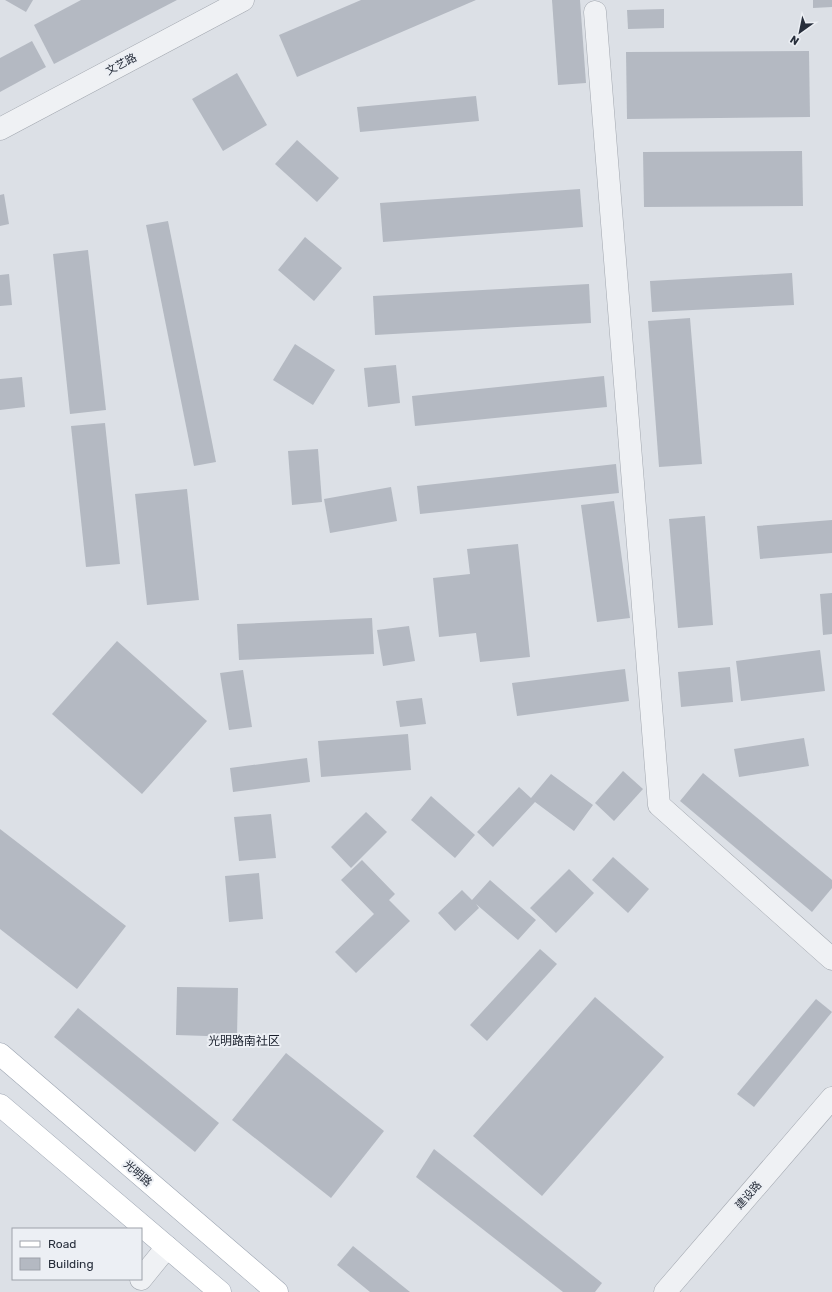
<svg xmlns="http://www.w3.org/2000/svg" width="832" height="1292" font-family="Rubik,'Noto Sans SC',sans-serif">
  <style>
    .building { fill: #b4b9c2 }
    .lines { fill: none; stroke-linecap: round; stroke-linejoin: round }
    .minor-casing { stroke: #a2a7af; stroke-width: 23 }
    .major-casing { stroke: #9ca4b1; stroke-width: 23 }
    .minor { stroke: #eff1f4; stroke-width: 22 }
    .major { stroke: #fff; stroke-width: 22 }
    .labels { text-anchor: middle; stroke-width: 4; stroke-linejoin: round; paint-order: stroke }
    .street-label { font-size: 11px; fill: #272e3b; stroke: #eceff4 }
    .neighbourhood-label { font-size: 12px; fill: #191f2c; stroke: #eceff4 }
  </style>
  <rect width="100%" height="100%" fill="#dce0e6"/>
  <g class="building">
    <polygon points="5,0 33,0 26,12"/>
    <polygon points="81,0 177,0 54,64 34,25"/>
    <polygon points="361,0 476,0 297,77 279,35"/>
    <polygon points="552,0 580,0 586,83 558,85"/>
    <polygon points="813,0 832,0 832,7 813,8"/>
    <polygon points="664,9 664,28 628,29 627,10"/>
    <polygon points="32,41 46,67 0,92 0,58"/>
    <polygon points="809,51 810,117 627,119 626,52"/>
    <polygon points="237,73 267,125 223,151 192,99"/>
    <polygon points="476,96 479,121 360,132 357,107"/>
    <polygon points="297,140 339,178 317,202 275,164"/>
    <polygon points="802,151 803,206 644,207 643,152"/>
    <polygon points="580,189 583,227 383,242 380,203"/>
    <polygon points="4,194 9,224 0,226 0,195"/>
    <polygon points="168,221 216,462 194,466 146,225"/>
    <polygon points="305,237 342,268 314,301 278,270"/>
    <polygon points="88,250 106,410 70,414 53,254"/>
    <polygon points="792,273 794,305 652,312 650,281"/>
    <polygon points="9,274 12,305 0,306 0,275"/>
    <polygon points="589,284 591,323 375,335 373,296"/>
    <polygon points="690,318 702,464 659,467 648,321"/>
    <polygon points="295,344 335,370 313,405 273,380"/>
    <polygon points="396,365 400,403 368,407 364,368"/>
    <polygon points="604,376 607,407 415,426 412,396"/>
    <polygon points="22,377 25,407 0,410 0,379"/>
    <polygon points="105,423 120,564 86,567 71,426"/>
    <polygon points="318,449 322,502 292,505 288,451"/>
    <polygon points="616,464 619,493 420,514 417,486"/>
    <polygon points="391,487 397,521 330,533 324,499"/>
    <polygon points="187,489 199,600 147,605 135,494"/>
    <polygon points="614,501 630,618 597,622 581,505"/>
    <polygon points="705,516 713,625 678,628 669,519"/>
    <polygon points="832,520 832,553 760,559 757,526"/>
    <polygon points="518,544 530,657 480,662 476,633 439,637 433,578 470,574 467,549"/>
    <polygon points="832,593 832,634 823,635 820,594"/>
    <polygon points="372,618 374,654 239,660 237,624"/>
    <polygon points="409,626 415,661 383,666 377,630"/>
    <polygon points="117,641 207,721 142,794 52,714"/>
    <polygon points="820,650 825,691 741,701 736,661"/>
    <polygon points="730,667 733,702 681,707 678,672"/>
    <polygon points="625,669 629,701 517,716 512,683"/>
    <polygon points="243,670 252,727 229,730 220,673"/>
    <polygon points="422,698 426,724 400,727 396,701"/>
    <polygon points="408,734 411,770 321,777 318,741"/>
    <polygon points="804,738 809,766 739,777 734,749"/>
    <polygon points="307,758 310,782 233,792 230,768"/>
    <polygon points="623,771 643,789 614,821 595,803"/>
    <polygon points="703,773 832,880 832,888 812,912 680,801"/>
    <polygon points="551,774 593,805 574,831 535,802 493,847 477,832 519,787 531,798"/>
    <polygon points="431,796 475,835 455,858 411,820"/>
    <polygon points="366,812 387,832 351,868 331,847"/>
    <polygon points="271,814 276,858 239,861 234,817"/>
    <polygon points="0,829 126,926 77,989 0,929"/>
    <polygon points="613,857 649,889 628,913 592,880"/>
    <polygon points="362,860 395,894 389,900 410,921 356,973 335,952 374,914 341,880"/>
    <polygon points="569,869 594,893 556,933 530,908"/>
    <polygon points="259,873 263,919 229,922 225,876"/>
    <polygon points="490,880 536,920 518,940 476,904 479,908 455,931 438,913 462,890 472,900"/>
    <polygon points="540,949 557,964 487,1041 470,1025"/>
    <polygon points="177,987 238,988 237,1037 176,1035"/>
    <polygon points="595,997 664,1057 542,1196 473,1136"/>
    <polygon points="816,999 832,1012 754,1107 737,1094"/>
    <polygon points="78,1008 219,1123 195,1152 54,1037"/>
    <polygon points="286,1053 384,1131 331,1198 232,1120"/>
    <polygon points="434,1149 602,1283 595,1292 563,1292 416,1177"/>
    <polygon points="353,1246 410,1292 370,1292 337,1265"/>
  </g>
  <g class="lines">
    <g class="minor-casing">
      <g id="minor">
        <polyline points="595,12 659,805 832,959"/>
        <polyline points="0,129 243,0"/>
        <polyline points="141,1279 167,1247"/>
        <polyline points="665,1292 832,1098"/>
      </g>
    </g>
    <g class="major-casing">
      <g id="major">
        <polyline points="0,1054 277,1292"/>
        <polyline points="0,1105 220,1292"/>
      </g>
    </g>
    <use href="#minor" class="minor"/>
    <use href="#major" class="major"/>
  </g>
  <g class="labels">
    <g class="street-label">
      <text transform="translate(121 64) rotate(-28)" y="4">文艺路</text>
      <text transform="translate(138 1173) rotate(41)" y="4">光明路</text>
      <text transform="translate(748 1195) rotate(-49)" y="4">建设路</text>
    </g>
    <g class="neighbourhood-label">
      <text x="244" y="1045">光明路南社区</text>
    </g>
  </g>
  <rect x="12" y="1228" width="130" height="52" fill="#eceff4" stroke="#9da2aa"/>
  <rect x="20" y="1241" width="20" height="6" fill="#ffffff" stroke="#9da2aa"/>
  <text x="48" y="1248" font-size="12" fill="#272e3b">Road</text>
  <rect x="20" y="1258" width="20" height="12" fill="#b4b9c2" stroke="#9da2aa"/>
  <text x="48" y="1268" font-size="12" fill="#272e3b">Building</text>
  <g transform="translate(800 32) rotate(213)" stroke="#eceff4" stroke-width="3" paint-order="stroke">
  <path d="M0-3L7 15L0 10L-7 15Z" fill="#272e3b"/>
  <text y="-6" font-size="11" font-weight="bold" text-anchor="middle" fill="#272e3b">N</text>
  </g>
</svg>
